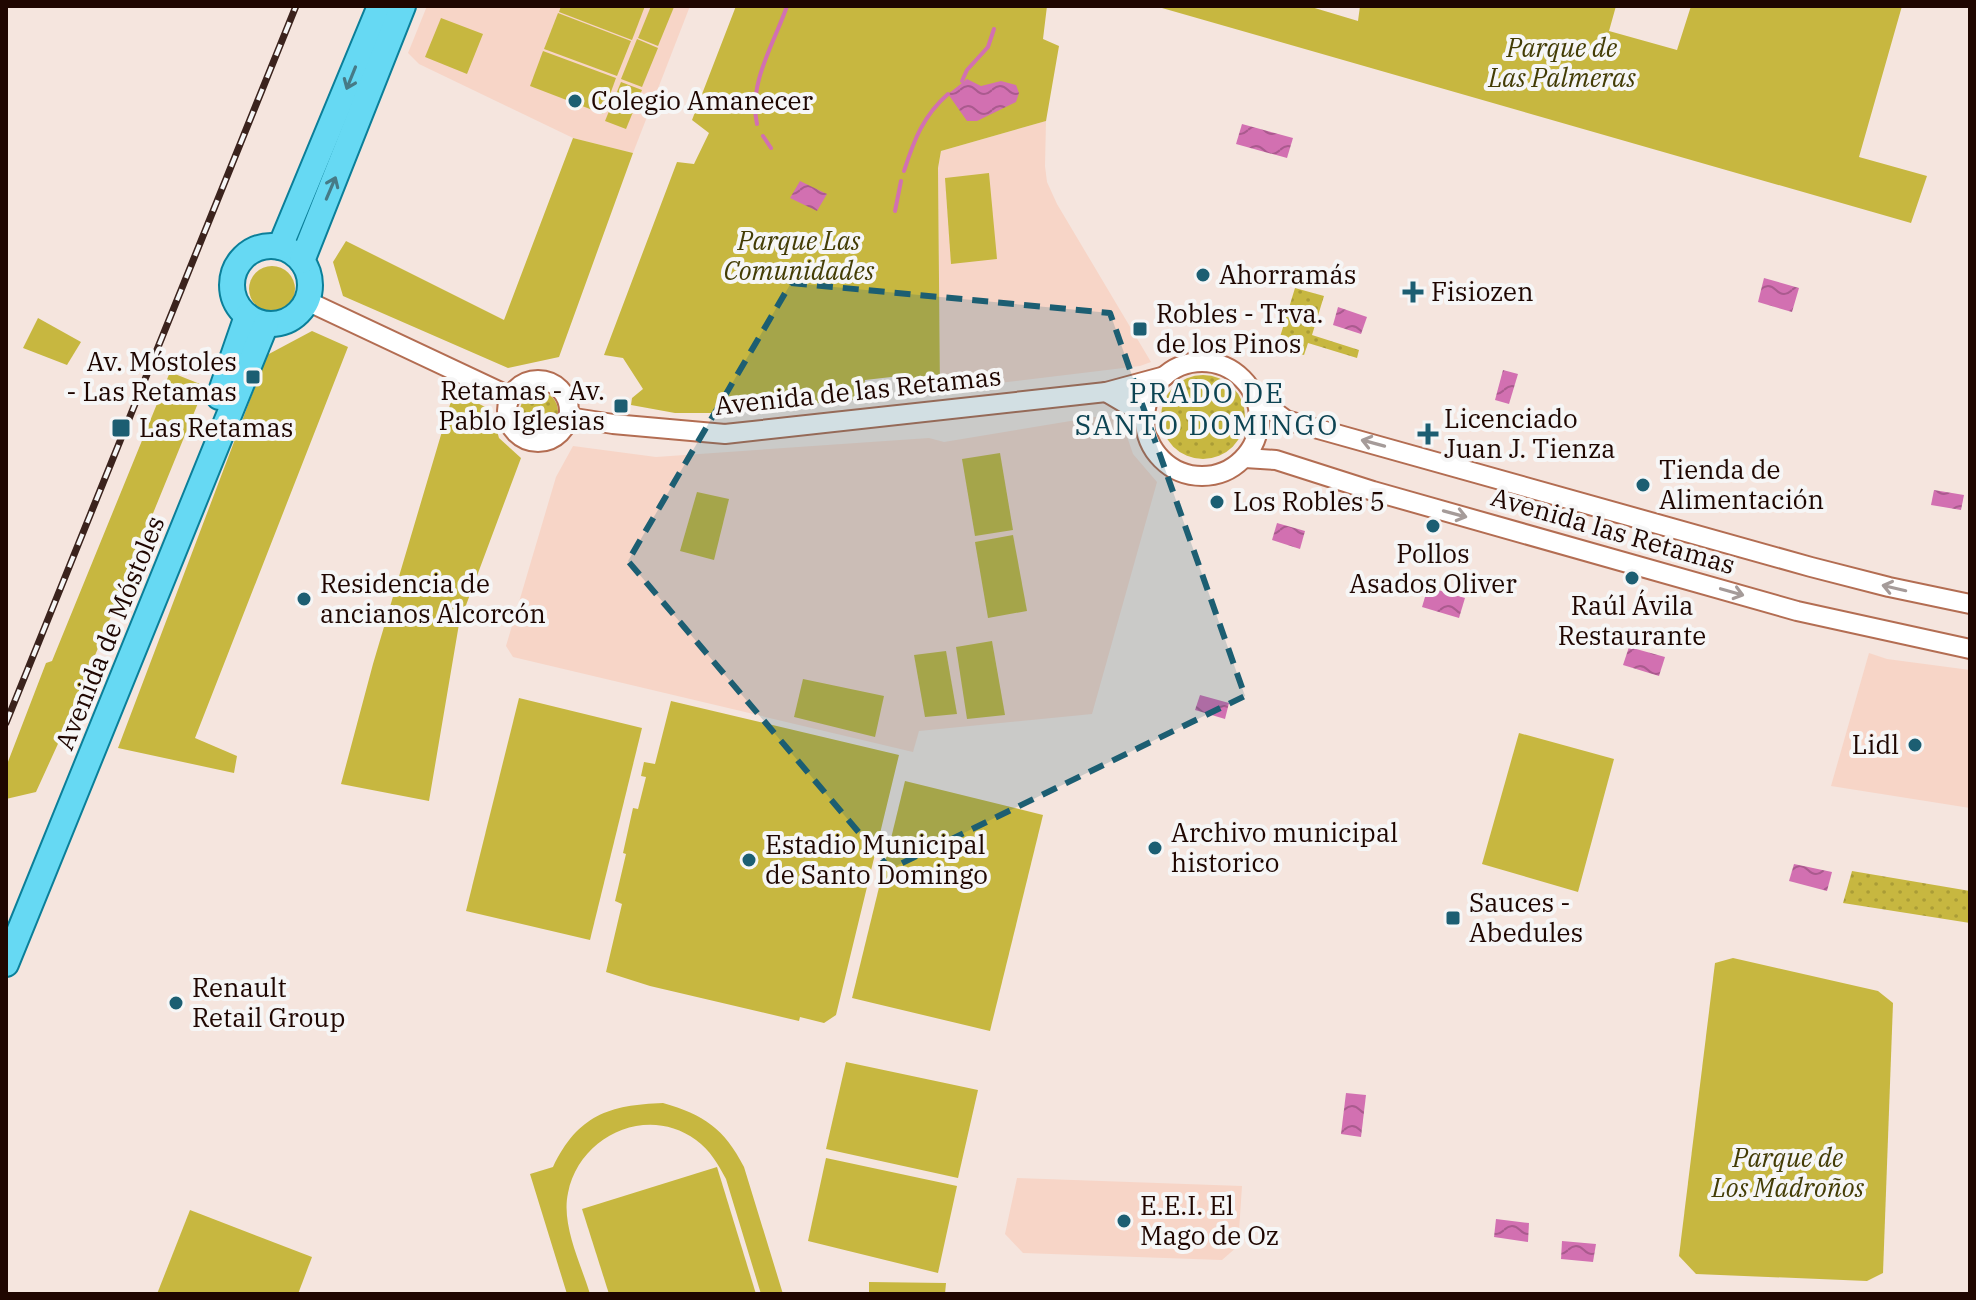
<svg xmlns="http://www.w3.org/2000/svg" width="1976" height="1300" font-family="'IBM Plex Serif',serif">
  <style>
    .built { fill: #f7d5c7 }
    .green { fill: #c7b740 }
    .garden { fill: url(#garden-dots) }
    .water { fill: url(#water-waves) }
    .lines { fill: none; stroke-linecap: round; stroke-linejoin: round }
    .stream { stroke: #d270b1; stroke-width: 4 }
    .minor-casing { stroke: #b36d52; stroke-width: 22 }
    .major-casing { stroke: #0b7f99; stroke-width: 28 }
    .minor { stroke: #fff; stroke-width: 18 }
    .major { stroke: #66d9f3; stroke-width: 24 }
    .rail-casing { stroke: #3b231d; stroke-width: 7 }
    .rail { stroke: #f6f6f6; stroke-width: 4; stroke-dasharray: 12; stroke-linecap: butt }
    .oneway { stroke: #467a86 }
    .oneway2 { stroke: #a59b99 }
    .marked { fill: #1c5e72; fill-opacity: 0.2; stroke: #1c5e72; stroke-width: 6; stroke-dasharray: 16 10; stroke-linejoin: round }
    .poi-dot { fill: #1c5e72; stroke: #f6f6f6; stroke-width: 3 }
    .labels { text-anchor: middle; stroke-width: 8; stroke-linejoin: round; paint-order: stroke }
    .park-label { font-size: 26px; font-style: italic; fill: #433c05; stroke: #f6f6f6 }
    .poi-label { font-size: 26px; fill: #1f0600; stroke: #f6f6f6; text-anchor: start }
    .street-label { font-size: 26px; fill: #1f0600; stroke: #f6f6f6 }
    .neighbourhood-label { font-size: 28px; letter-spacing: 2px; fill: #0d4453; stroke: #f6f6f6 }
  </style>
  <defs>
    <pattern id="garden-dots" width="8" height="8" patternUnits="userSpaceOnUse" patternTransform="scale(2)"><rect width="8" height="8" fill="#c7b740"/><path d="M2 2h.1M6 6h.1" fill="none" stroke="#aa9c36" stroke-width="1.8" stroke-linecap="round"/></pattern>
    <pattern id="water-waves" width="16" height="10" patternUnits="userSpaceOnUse" patternTransform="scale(2)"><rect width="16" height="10" fill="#d270b1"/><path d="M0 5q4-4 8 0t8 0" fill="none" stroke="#aa5a8e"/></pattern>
  </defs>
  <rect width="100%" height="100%" fill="#f5e5de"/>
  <g class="built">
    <polygon points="427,6 690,6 633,153 573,138 419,64 408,53"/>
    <polygon points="1046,121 1045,166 1047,182 1057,204 1151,362 1140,366 940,390 938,168 941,151"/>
    <polygon points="1107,415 1121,419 1133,454 1157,482 1092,714 919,731 913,752 513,657 506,646 556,477 573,446 656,457 929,438 944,442"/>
    <polygon points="1869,653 1887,659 1970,670 1970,808 1831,786"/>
    <polygon points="1017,1178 1242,1186 1238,1246 1222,1260 1023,1253 1005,1234"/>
  </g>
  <g class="green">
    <polygon points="561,6 645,6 632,40 559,12"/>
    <polygon points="651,6 674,7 658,46 638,38"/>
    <polygon points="736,6 1047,6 1043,39 1059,46 1046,121 941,151 938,168 940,390 907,394 900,376 865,380 862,399 715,413 675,413 631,405 632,398 643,389 623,358 604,355 677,162 694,164 709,133 692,120"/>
    <polygon points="1155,6 1308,6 1358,21 1360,6 1616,6 1609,31 1677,50 1691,6 1902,6 1859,157 1927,176 1911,223"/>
    <polygon points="558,13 631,41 617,76 544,49"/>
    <polygon points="441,18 483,34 467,74 425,57"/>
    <polygon points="637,39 658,48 642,87 621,79"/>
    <polygon points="543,51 616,78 603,114 530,86"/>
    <polygon points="621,82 642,90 626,129 605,121"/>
    <polygon points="573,138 633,153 559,357 508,368 343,296 333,262 346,241 504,320"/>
    <polygon points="989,173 997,259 951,264 945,178"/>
    <circle cx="272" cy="289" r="23"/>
    <polygon points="38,318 81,342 67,365 23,348"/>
    <polygon points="312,331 348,347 195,738 237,756 234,773 118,748 267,355"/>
    <polygon points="170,372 205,386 67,724 36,792 6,799 6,767 46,663 52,661"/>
    <polygon points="454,391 491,410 499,438 521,458 459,624 429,801 341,784 373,664"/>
    <polygon points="1000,453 1013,530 975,536 962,459"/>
    <polygon points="697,492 729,499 714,560 680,551"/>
    <polygon points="1013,535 1027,611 988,618 975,542"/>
    <polygon points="992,641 1005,715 967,719 956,647"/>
    <polygon points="946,651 957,714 925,717 914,655"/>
    <polygon points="803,679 884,696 875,737 794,717"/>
    <polygon points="519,698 642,728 590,940 466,911"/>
    <polygon points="671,701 899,755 836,1015 824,1023 800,1017 799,1021 650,986 606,972 622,904 615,901 626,854 623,853 633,808 638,809 646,777 641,776 644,762 655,764"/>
    <polygon points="1519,733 1614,759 1578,892 1482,864"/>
    <polygon points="905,781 1043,815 990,1031 852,998"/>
    <polygon points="1733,958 1878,991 1893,1003 1883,1273 1867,1281 1696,1274 1679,1256 1715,963"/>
    <polygon points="846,1062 978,1090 958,1178 826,1149"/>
    <path d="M663,1103c41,12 61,25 81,64l39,127h-22l-35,-115c-8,-15 -16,-29 -30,-39 -49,-36 -117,-4 -128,53 -7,32 13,71 22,101h-23l-37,-120 23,-7c25,-52 56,-62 110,-64z"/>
    <polygon points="826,1158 957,1186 938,1273 808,1241"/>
    <polygon points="717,1167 756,1294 609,1294 582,1209"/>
    <polygon points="190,1210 312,1257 298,1294 157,1294"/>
    <polygon points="869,1282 946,1283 945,1294 869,1294"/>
  </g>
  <g class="garden">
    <polygon points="1295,288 1324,296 1312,335 1359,350 1357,358 1308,343 1304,355 1286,350 1280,337"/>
    <circle cx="1203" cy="417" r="42"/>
    <circle cx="539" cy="411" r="19"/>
    <polygon points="1852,871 1970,891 1970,923 1843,903"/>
  </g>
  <g class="water">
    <polygon points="967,79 981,86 1001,81 1016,85 1019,93 1016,102 977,121 967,121 948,94"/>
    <polygon points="1242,124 1293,138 1287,158 1236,144"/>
    <polygon points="800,181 827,194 817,211 790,198"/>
    <polygon points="1764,278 1799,288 1792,312 1758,302"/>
    <polygon points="1338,307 1367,317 1361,334 1333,325"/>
    <polygon points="1503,370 1518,374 1509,404 1495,400"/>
    <polygon points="1934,490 1964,495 1961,510 1931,505"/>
    <polygon points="1277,523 1305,531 1300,549 1272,540"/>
    <polygon points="1428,587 1465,598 1459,618 1422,607"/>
    <polygon points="1629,647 1665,657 1659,676 1623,665"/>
    <polygon points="1200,695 1229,703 1225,719 1195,710"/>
    <polygon points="1794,864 1832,872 1827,891 1789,881"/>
    <polygon points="1346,1093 1366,1095 1361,1137 1341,1134"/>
    <polygon points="1496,1219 1529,1223 1528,1242 1494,1237"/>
    <polygon points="1562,1241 1596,1244 1593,1262 1561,1259"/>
  </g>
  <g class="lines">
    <g class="stream">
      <polyline points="962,81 967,70 988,47 994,29"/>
      <path d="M757,124c-9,-41 17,-80 30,-118"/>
      <polyline points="763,136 771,148"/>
      <path d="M904,171c10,-31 19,-55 44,-77"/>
      <polyline points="895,211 901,181"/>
    </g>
    <g class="minor-casing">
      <g id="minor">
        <polyline points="307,301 511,397"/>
        <circle cx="1202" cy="419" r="57"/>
        <circle cx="538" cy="411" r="31"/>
        <polyline points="1106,392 1145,415"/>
        <polyline points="1256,398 1286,420 1811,567 1889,587 1970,604"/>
        <polyline points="568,417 613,424 725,434 1106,392 1165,376"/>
        <polyline points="1245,458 1276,460 1373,491 1797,611 1970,649"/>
      </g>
    </g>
    <g class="major-casing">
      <g id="major">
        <circle cx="271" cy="285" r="39"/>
        <polyline points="280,247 380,6"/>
        <polyline points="302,261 403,6"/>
        <polyline points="219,397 247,316"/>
        <polyline points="6,964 266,324"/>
      </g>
    </g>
    <use href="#minor" class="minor"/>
    <use href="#major" class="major"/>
    <g class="rail-casing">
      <polyline id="rail" points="6,723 296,6"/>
    </g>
    <use href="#rail" class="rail"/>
  </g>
  <defs><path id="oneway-shaft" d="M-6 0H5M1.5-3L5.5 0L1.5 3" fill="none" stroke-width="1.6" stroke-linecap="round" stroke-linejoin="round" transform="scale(2)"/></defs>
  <g class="oneway">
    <use href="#oneway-shaft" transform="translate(351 78) rotate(112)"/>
    <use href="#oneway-shaft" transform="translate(331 188) rotate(-67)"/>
  </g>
  <g class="oneway2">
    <use href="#oneway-shaft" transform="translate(1373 443) rotate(-165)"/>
    <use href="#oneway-shaft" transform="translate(1455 514) rotate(15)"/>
    <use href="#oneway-shaft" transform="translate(1894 588) rotate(-167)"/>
    <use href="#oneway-shaft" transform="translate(1732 592) rotate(16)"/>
  </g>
  <path class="marked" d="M791,283l319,30 135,383 -355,173 -262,-308z"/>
  <g class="poi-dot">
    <circle cx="575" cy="101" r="8"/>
    <circle cx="1203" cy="275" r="8"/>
    <path d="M1409 280h8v8h8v8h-8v8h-8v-8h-8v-8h8z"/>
    <rect x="1132" y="321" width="16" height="16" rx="4"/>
    <rect x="245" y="369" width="16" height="16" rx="4"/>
    <rect x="613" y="398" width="16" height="16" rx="4"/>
    <rect x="111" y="418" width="20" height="20" rx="4"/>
    <path d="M1424 422h8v8h8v8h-8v8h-8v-8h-8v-8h8z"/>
    <circle cx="1643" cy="485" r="8"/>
    <circle cx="1217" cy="502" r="8"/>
    <circle cx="1433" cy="526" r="8"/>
    <circle cx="1632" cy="578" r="8"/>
    <circle cx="304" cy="599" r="8"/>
    <circle cx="1915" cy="745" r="8"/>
    <circle cx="1155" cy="848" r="8"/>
    <circle cx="749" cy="860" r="8"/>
    <rect x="1445" y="910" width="16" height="16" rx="4"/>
    <circle cx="176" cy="1003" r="8"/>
    <circle cx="1124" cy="1221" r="8"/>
  </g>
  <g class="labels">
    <g class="park-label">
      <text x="1562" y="57">Parque de<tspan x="1562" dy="30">Las Palmeras</tspan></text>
      <text x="799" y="250">Parque Las<tspan x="799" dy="30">Comunidades</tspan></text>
      <text x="1788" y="1167">Parque de<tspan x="1788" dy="30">Los Madroños</tspan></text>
    </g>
    <g class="poi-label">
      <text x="591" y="110">Colegio Amanecer</text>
      <text x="1219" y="284">Ahorramás</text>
      <text x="1431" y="301">Fisiozen</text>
      <text x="1156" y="323">Robles - Trva.<tspan x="1156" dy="30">de los Pinos</tspan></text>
      <text x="237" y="371" text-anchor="end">Av. Móstoles<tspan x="237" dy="30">- Las Retamas</tspan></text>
      <text x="605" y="400" text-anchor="end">Retamas - Av.<tspan x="605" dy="30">Pablo Iglesias</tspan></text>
      <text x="1444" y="428">Licenciado<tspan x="1444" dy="30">Juan J. Tienza</tspan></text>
      <text x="139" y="437">Las Retamas</text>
      <text x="1659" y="479">Tienda de<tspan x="1659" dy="30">Alimentación</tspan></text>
      <text x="1233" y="511">Los Robles 5</text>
      <text x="1433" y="563" text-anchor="middle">Pollos<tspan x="1433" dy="30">Asados Oliver</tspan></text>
      <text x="320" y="593">Residencia de<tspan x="320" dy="30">ancianos Alcorcón</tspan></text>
      <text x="1632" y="615" text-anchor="middle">Raúl Ávila<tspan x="1632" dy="30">Restaurante</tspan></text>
      <text x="1899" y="754" text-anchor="end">Lidl</text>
      <text x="1171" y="842">Archivo municipal<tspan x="1171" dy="30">historico</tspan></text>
      <text x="765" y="854">Estadio Municipal<tspan x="765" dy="30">de Santo Domingo</tspan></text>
      <text x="1469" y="912">Sauces -<tspan x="1469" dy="30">Abedules</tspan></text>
      <text x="192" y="997">Renault<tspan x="192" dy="30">Retail Group</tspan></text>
      <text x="1140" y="1215">E.E.I. El<tspan x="1140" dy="30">Mago de Oz</tspan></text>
    </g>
    <g class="street-label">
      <text transform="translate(858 391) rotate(-6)" y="9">Avenida de las Retamas</text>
      <text transform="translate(1613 531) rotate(16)" y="9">Avenida las Retamas</text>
      <text transform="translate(110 633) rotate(-68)" y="9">Avenida de Móstoles</text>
    </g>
    <g class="neighbourhood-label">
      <text x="1207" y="403">PRADO DE<tspan x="1207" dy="32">SANTO DOMINGO</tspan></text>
    </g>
  </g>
  <rect width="1976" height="1300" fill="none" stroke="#1f0600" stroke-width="16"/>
</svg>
